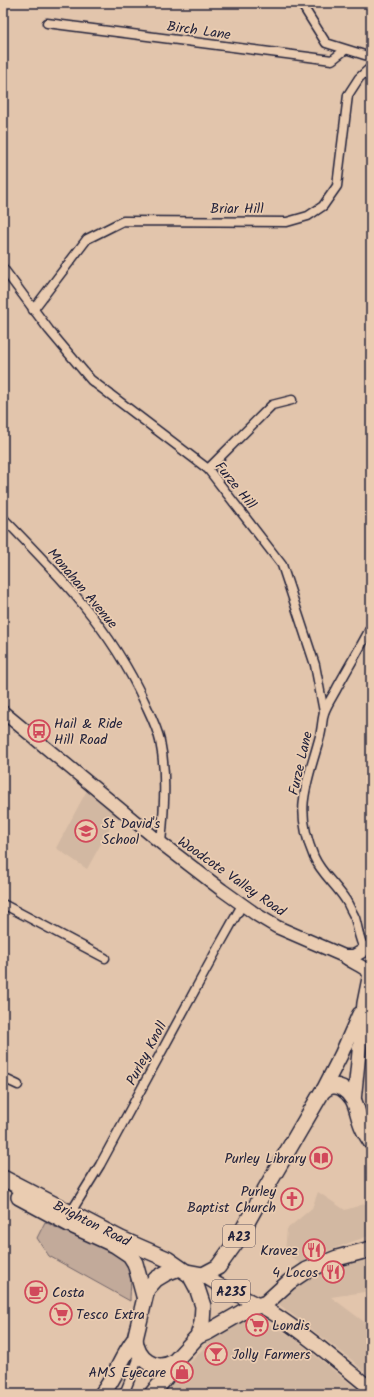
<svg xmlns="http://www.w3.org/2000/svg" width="374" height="1397" font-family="Kalam,sans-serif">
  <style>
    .built { fill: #d2b8a2 }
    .green { fill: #c2aa9a; stroke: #72666a }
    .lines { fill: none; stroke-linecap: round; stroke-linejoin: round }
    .street-casing { stroke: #22223b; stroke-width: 11 }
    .secondary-casing { stroke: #22223b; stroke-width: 15 }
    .primary-casing { stroke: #22223b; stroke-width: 16 }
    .highway-casing { stroke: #22223b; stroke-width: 18 }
    .street { stroke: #eaccb1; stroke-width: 8 }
    .secondary { stroke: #eaccb1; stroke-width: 12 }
    .primary { stroke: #eaccb1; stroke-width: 13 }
    .highway { stroke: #eaccb1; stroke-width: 15 }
    .labels { text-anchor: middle; stroke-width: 3.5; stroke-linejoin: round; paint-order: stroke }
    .shield { fill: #eaccb1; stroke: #5e555e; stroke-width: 1 }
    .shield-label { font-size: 13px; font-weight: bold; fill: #22223b }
    .street-label { font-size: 14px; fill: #22223b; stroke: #eaccb1 }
    .poi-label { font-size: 14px; fill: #22223b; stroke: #eaccb1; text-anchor: start }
  </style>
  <rect width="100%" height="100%" fill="#e2c5ac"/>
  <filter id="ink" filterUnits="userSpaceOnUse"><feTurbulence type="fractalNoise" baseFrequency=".025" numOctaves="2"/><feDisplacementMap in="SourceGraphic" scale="8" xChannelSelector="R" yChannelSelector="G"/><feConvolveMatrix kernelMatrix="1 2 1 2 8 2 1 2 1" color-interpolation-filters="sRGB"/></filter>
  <g filter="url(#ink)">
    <g class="built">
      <polygon points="87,790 117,815 87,869 56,848"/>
      <polygon points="318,1192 345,1210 371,1202 371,1235 343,1245 319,1254 302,1265 285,1252 287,1229 312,1208"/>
      <polygon points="371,1259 371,1291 331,1297 371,1327 371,1378 352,1360 280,1305 278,1300 292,1285 308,1277 329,1268"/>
      <polygon points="246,1315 256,1317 291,1336 363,1394 163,1394 198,1354 216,1336"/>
    </g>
    <path class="green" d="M45,1222c6,3 13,7 19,9 18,6 53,16 62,33 7,11 4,25 4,37l-81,-45 -12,-18z"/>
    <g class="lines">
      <g class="street-casing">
        <g id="street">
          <polyline points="301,3 326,43 371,57"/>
          <polyline points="47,23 332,60 345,50"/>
          <polyline points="3,268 49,330 91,380 208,469 282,565 315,665 324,712"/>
          <polyline points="33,310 87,239 123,221 287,222 308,216 323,206 337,186 348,95 359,78 371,67"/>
          <polyline points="208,469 272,405 292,400"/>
          <path d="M3,518c55,56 108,110 141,183 6,13 13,26 16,40 7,33 4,69 1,102"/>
          <polyline points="3,904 105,958"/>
          <path d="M365,950c-6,-10 -7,-22 -10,-32 -2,-5 -5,-9 -7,-14 -9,-17 -26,-29 -34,-47 -21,-50 -7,-72 6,-121 2,-7 2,-16 4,-23 3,-9 9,-17 13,-25 11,-20 23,-40 34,-61"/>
          <polyline points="3,1078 18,1085"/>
          <polyline points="71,1212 100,1165 214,955 242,905"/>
          <polyline points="124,1394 137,1362 139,1353"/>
        </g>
      </g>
      <g class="secondary-casing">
        <g id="secondary">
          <polyline points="3,712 161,843 222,890 257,915 277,927 344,956 354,956 371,946"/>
          <path d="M344,956c8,7 18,9 26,17"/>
        </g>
      </g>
      <g class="primary-casing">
        <g id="primary">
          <polyline points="322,1092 341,1055 359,1014"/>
          <polyline points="354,1101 364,1003 371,968"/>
          <path d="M203,1275c21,15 46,24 68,37 35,22 68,51 100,77"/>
        </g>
      </g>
      <g class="highway-casing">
        <g id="highway">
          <polyline points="3,1178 121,1239 167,1259 190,1275 197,1288 203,1306 202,1323 198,1336 174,1362 166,1377 152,1394"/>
          <polyline points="19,1197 69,1224 115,1245 130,1255 135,1263 144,1296"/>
          <path d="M187,1272l16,3 15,-8 18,-25 30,-54 56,-96c6,-6 12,-8 20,-4 16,10 14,25 21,40 2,5 5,9 8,14"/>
          <polyline points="198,1336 208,1332 246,1310 266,1303 289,1282 307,1270 337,1258 371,1249"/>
          <path d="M135,1339c2,20 19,34 39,23"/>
          <path d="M102,1394c14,-17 20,-39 33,-55l12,-50 9,-10 10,-6 13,-5"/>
        </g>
      </g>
      <use href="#street" class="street"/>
      <use href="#secondary" class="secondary"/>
      <use href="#primary" class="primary"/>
      <use href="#highway" class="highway"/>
    </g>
  </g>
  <defs>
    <g id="bus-ring" transform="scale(1.15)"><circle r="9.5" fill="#eaccb1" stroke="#d1495b" stroke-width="1.5"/><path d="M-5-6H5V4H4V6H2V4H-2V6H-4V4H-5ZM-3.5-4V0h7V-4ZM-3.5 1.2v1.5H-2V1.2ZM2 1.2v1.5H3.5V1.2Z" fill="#d1495b"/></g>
    <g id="school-ring" transform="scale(1.15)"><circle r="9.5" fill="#eaccb1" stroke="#d1495b" stroke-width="1.5"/><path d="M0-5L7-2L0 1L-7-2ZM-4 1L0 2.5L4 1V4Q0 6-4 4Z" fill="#d1495b"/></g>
    <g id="library-ring" transform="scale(1.15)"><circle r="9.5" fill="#eaccb1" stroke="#d1495b" stroke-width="1.5"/><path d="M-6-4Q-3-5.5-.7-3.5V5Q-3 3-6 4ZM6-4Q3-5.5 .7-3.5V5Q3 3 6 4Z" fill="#d1495b"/></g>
    <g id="church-ring" transform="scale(1.15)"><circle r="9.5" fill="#eaccb1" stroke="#d1495b" stroke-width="1.5"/><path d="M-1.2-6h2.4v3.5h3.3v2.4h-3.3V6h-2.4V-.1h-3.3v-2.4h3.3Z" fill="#d1495b"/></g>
    <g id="restaurant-ring" transform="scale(1.15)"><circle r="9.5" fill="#eaccb1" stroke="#d1495b" stroke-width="1.5"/><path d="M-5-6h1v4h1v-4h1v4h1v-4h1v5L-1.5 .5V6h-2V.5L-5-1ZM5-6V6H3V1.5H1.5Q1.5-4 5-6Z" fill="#d1495b"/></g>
    <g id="cafe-ring" transform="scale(1.15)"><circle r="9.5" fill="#eaccb1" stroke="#d1495b" stroke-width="1.5"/><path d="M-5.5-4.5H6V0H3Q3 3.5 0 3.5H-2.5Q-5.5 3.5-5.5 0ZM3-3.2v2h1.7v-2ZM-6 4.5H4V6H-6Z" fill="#d1495b"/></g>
    <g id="supermarket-ring" transform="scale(1.15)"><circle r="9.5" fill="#eaccb1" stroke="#d1495b" stroke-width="1.5"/><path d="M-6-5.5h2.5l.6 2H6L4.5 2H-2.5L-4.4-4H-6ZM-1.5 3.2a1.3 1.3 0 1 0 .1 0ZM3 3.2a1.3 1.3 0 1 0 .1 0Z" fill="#d1495b"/></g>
    <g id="bar-ring" transform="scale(1.15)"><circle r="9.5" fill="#eaccb1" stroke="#d1495b" stroke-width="1.5"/><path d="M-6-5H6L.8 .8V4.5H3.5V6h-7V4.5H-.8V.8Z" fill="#d1495b"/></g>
    <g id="shop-ring" transform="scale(1.15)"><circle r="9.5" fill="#eaccb1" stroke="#d1495b" stroke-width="1.5"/><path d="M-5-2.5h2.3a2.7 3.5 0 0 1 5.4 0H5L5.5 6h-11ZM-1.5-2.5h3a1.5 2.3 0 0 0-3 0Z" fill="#d1495b"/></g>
  </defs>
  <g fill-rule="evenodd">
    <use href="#bus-ring" x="39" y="731"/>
    <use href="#school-ring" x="86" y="831"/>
    <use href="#library-ring" x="321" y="1158"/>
    <use href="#church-ring" x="292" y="1199"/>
    <use href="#restaurant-ring" x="314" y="1250"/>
    <use href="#restaurant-ring" x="333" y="1272"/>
    <use href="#cafe-ring" x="36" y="1292"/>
    <use href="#supermarket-ring" x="61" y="1314"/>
    <use href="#supermarket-ring" x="257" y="1325"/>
    <use href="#bar-ring" x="216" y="1354"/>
    <use href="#shop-ring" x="182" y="1372"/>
  </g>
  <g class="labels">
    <g class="shield">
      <rect x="223" y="1225" width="32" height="22" rx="3"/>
      <rect x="212" y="1280" width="38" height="22" rx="3"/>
    </g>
    <g class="shield-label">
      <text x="239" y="1241">A23</text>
      <text x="231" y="1296">A235</text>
    </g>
    <g class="street-label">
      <text transform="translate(199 30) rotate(8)" y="5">Birch Lane</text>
      <text x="237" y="213">Briar Hill</text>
      <text transform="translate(236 485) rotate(51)" y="5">Furze Hill</text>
      <text transform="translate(83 588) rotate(50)" y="5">Monahan Avenue</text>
      <text transform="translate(300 763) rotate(-77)" y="5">Furze Lane</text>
      <text transform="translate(232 876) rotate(35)" y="5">Woodcote Valley Road</text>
      <text transform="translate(146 1053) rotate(-62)" y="5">Purley Knoll</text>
      <text transform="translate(92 1223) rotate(27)" y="5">Brighton Road</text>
    </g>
    <g class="poi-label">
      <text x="54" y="728">Hail &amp; Ride<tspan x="54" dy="16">Hill Road</tspan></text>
      <text x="102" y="828">St David's<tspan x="102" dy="16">School</tspan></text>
      <text x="306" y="1163" text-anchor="end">Purley Library</text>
      <text x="276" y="1196" text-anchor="end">Purley<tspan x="276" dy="16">Baptist Church</tspan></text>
      <text x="298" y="1255" text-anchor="end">Kravez</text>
      <text x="318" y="1277" text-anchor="end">4 Locos</text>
      <text x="52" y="1297">Costa</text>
      <text x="76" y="1319">Tesco Extra</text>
      <text x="272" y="1330">Londis</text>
      <text x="232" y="1359">Jolly Farmers</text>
      <text x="166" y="1377" text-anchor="end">AMS Eyecare</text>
    </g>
  </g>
  <rect width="374" height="1397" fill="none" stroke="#eaccb1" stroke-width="16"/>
  <rect x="8" y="8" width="358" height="1381" fill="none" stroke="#22223b" stroke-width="1.5" filter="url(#ink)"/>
</svg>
